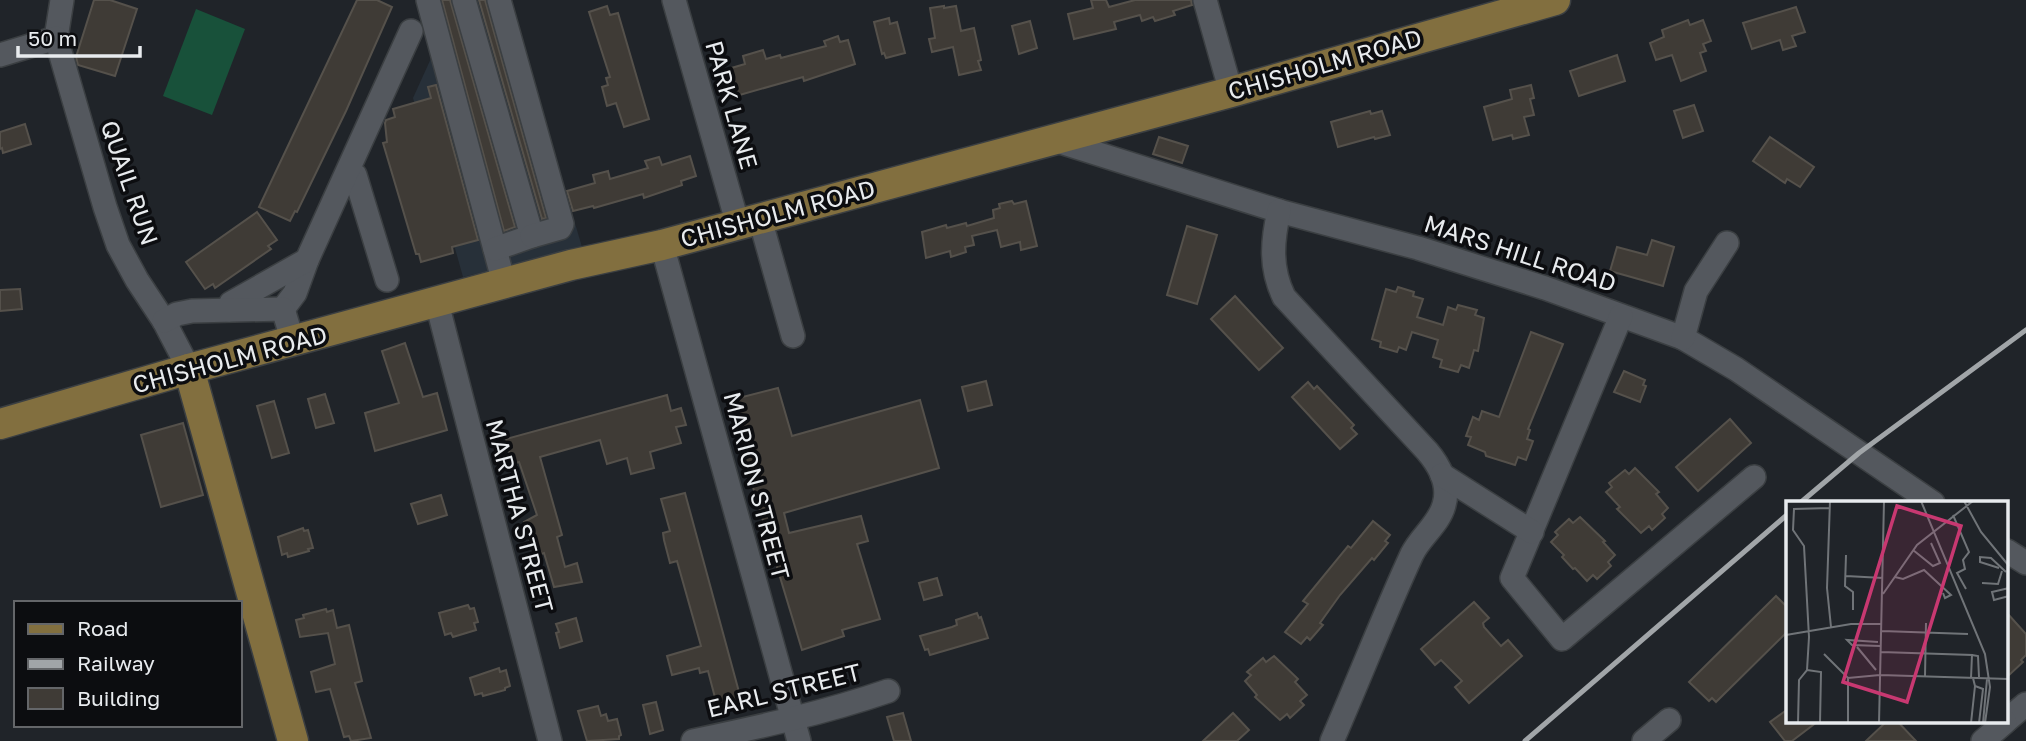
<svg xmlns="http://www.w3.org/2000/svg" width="2026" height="741" font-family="'Golos Text',sans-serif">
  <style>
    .built { fill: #273039 }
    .green { fill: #18513a }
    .building { fill: #3f3b36; stroke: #55514b; stroke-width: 2 }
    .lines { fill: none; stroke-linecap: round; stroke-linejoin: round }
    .minor-casing { stroke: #3b3f42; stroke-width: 26 }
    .major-casing { stroke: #3b3f42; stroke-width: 33 }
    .minor { stroke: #54585e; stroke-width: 23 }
    .major { stroke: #826f3f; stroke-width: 30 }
    .rail { stroke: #a1a5a8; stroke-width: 5 }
    .labels { text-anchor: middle; stroke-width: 7; stroke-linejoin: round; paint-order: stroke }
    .street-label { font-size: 24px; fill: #e8ebee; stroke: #0c0d10 }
    .inset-road { fill: none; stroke: #707478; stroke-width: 2 }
    .view { fill: #c83871; fill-opacity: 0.15; stroke: #c83871; stroke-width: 3.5 }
    .inset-edge { fill: none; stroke: #e8ebee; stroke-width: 3.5 }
  </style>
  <rect width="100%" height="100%" fill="#202429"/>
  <polygon class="built" points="418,0 509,0 582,247 463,277 413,98 433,54"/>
  <polygon class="green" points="196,9 245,29 212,115 163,96"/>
  <g class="building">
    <polygon points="94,0 110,0 137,9 115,76 78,65 76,57"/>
    <polygon points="357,0 377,0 392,7 346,111 297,212 295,211 290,221 259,207"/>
    <polygon points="442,0 450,0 515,227 504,231"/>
    <polygon points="479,0 485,0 546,218 542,219"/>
    <polygon points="1091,0 1106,0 1109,7 1135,0 1191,0 1192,5 1173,11 1175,15 1155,21 1153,17 1142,21 1140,15 1114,22 1116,29 1074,39 1068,14 1093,8"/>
    <polygon points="607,6 610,15 618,13 649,119 624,127 616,103 607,106 602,87 608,85 606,78 610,77 589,12"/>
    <polygon points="944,6 944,8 956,6 961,31 974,28 981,60 978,61 981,70 959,75 953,47 932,52 929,39 935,38 930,8"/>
    <polygon points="1796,7 1805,32 1792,36 1796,46 1783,50 1780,40 1752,49 1743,23"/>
    <polygon points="889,18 890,24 897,22 905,53 886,58 884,53 882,54 874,22"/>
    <polygon points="1688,20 1690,25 1703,20 1711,41 1703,44 1706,51 1700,53 1706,71 1681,81 1672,55 1656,60 1650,43 1664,37 1662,30"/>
    <polygon points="1030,21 1037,48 1019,54 1012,26"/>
    <polygon points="838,36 840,42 848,40 855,64 804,81 803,77 736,96 728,69 745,64 743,56 763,50 766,59 780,55 781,58 826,46 824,41"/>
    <polygon points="1617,55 1625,81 1579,96 1570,71"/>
    <polygon points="436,85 478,240 452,247 453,253 421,262 419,254 416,254 383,143 387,142 385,123 386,120 395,117 393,109 431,98 428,87"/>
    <polygon points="1531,85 1534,98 1530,99 1534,115 1524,117 1529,135 1513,139 1512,135 1493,140 1484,107 1512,99 1510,90"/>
    <polygon points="1694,105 1703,131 1683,138 1674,111"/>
    <polygon points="1370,111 1371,114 1382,111 1390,135 1375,139 1374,137 1338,147 1331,122"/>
    <polygon points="25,124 31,144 3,153 2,148 0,149 0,132"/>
    <polygon points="1159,137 1188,146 1182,163 1153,154"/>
    <polygon points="1770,137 1814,167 1800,187 1787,179 1785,183 1753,161"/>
    <polygon points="690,156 696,176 681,181 682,185 644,198 643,194 594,208 593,206 573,211 567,191 595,183 593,175 608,171 610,179 648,168 645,161 659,157 662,165"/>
    <polygon points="1012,201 1014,204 1026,201 1037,246 1021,250 1020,242 1001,247 997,230 972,236 974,245 965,247 966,252 951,257 950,251 926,258 922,232 946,225 947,228 966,223 967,226 994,218 993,210 1000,208 999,204"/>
    <polygon points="257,212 277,240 268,246 271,249 215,288 213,284 205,289 186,262"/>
    <polygon points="1187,226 1217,235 1197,304 1167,295"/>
    <polygon points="1652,240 1674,247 1663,286 1610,271 1617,247 1647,255"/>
    <polygon points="1398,287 1414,292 1413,296 1423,299 1417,317 1443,325 1448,307 1456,310 1458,305 1477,310 1475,315 1484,318 1478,351 1474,350 1469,368 1461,365 1458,372 1440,367 1442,360 1433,357 1438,340 1412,332 1406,350 1399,347 1397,352 1380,347 1381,342 1372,339 1386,289 1396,292"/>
    <polygon points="20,289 22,309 0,311 0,290"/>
    <polygon points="1235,296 1283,348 1259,370 1211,319"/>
    <polygon points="1531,332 1563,344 1528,429 1530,430 1527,439 1533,441 1526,460 1518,457 1515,465 1486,456 1485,452 1468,445 1471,437 1466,436 1473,417 1479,420 1482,411 1499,417"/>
    <polygon points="405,343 423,397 437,393 447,430 375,451 365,413 399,403 382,351"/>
    <polygon points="1624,371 1645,380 1643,385 1646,386 1640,402 1614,392"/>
    <polygon points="986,381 992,405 968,411 962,387"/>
    <polygon points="1308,382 1314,389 1317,386 1354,425 1351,428 1357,434 1340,449 1292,397"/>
    <polygon points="778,388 792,436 920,400 939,468 784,513 789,533 861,516 868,541 857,544 880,619 842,630 844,636 802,650 727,401"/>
    <polygon points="325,394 334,423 316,428 308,399"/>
    <polygon points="667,395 671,411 681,408 686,425 676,427 681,443 650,452 654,468 631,474 627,458 607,464 600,440 540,457 562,535 557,537 565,567 577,563 582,582 554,587 544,553 541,554 536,539 530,541 524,522 537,515 519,462 512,464 506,439"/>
    <polygon points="274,401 289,453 272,458 257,406"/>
    <polygon points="1730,419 1751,443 1698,491 1676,467"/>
    <polygon points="183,423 203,495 161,507 141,435"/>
    <polygon points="1635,468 1659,492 1656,494 1668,508 1662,514 1665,518 1652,530 1649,526 1641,533 1617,509 1620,507 1606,492 1612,487 1609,483 1625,470 1629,474"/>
    <polygon points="685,493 742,703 718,709 708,671 700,673 699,668 672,675 667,656 701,646 677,561 670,563 664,540 663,533 670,531 661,499"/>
    <polygon points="441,495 447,515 418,524 411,504"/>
    <polygon points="1580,517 1605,541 1603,542 1615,555 1608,562 1611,566 1597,579 1593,575 1587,581 1575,568 1573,569 1562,557 1564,555 1551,542 1558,535 1555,532 1569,519 1573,523"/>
    <polygon points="1373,521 1390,535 1385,541 1388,543 1374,560 1372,558 1340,595 1320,623 1323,625 1310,640 1307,637 1301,644 1285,632 1308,604 1303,601 1348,546 1351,548"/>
    <polygon points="303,528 304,531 308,530 313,548 308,549 309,551 288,557 287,553 282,555 278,537"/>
    <polygon points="937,578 942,595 924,600 919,583"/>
    <polygon points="1776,596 1788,608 1788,631 1716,702 1712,698 1709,701 1689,682"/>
    <polygon points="1474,602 1489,618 1483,623 1484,627 1501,646 1508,640 1522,656 1469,703 1455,687 1462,681 1441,660 1435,665 1421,649"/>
    <polygon points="468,605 470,609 474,608 478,622 474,623 476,630 453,637 451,633 445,635 439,613"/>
    <polygon points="326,609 327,612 333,610 337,628 349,625 362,681 355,683 371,738 351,741 349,736 344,737 330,689 316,692 311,672 335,664 328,633 300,637 296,620 304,618 303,615"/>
    <polygon points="977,613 979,618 981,617 988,638 930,655 928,649 925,650 920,636 952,627 957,625 956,620"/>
    <polygon points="2007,613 2026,634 2026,655 2021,660 2023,662 2007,677"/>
    <polygon points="576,618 582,641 560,648 556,633 559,632 556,624"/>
    <polygon points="1274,656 1298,679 1295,682 1307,695 1300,701 1304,705 1290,718 1287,714 1280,720 1255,697 1257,695 1245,681 1251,675 1247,672 1263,658 1266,662"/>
    <polygon points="499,668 500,672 506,670 510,686 505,688 505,690 483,696 482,693 475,695 470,678"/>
    <polygon points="656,702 663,730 650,734 643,705"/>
    <polygon points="598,706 601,716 606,714 608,721 617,719 621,735 619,736 619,739 587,741 578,711"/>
    <polygon points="1788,709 1788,722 1817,722 1792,741 1785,741 1770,722"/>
    <polygon points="903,713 911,741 894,741 887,717"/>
    <polygon points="1233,713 1249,730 1237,741 1203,741"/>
    <polygon points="1886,722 1898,722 1916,741 1866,741"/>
  </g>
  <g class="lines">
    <g class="minor-casing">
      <g id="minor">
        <polyline points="62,0 56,38 105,207 118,245 137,280 164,321 189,369"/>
        <polyline points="428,0 504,283"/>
        <polyline points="464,0 532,236 495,249"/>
        <polyline points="499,0 562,224 560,228 532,236"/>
        <polyline points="674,0 738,225"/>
        <polyline points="1205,0 1231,92"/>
        <polyline points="0,55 56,38"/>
        <polyline points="1051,139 1279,211 1418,248 1545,288 1683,338 1736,369 1933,503"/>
        <polyline points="348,171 355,175 387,280"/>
        <path d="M1279,211c-7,31 -9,57 5,86l143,154c12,14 23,34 17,54 -5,19 -23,31 -32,49 -28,61 -53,125 -80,187"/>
        <polyline points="760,219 793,336"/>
        <polyline points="662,245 799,741"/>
        <polyline points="437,303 550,741"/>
        <polyline points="283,309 295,293 307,260"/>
        <polyline points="229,310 231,303 307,260 411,31"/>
        <polyline points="1621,316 1512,578 1562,639 1754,477"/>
        <polyline points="164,321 177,314 192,311 283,309 293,342"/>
        <polyline points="1683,338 1696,291 1727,243"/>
        <polyline points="1442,475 1532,532"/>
        <polyline points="2007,551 2026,563"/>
        <polyline points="2007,720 2026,704"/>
        <path d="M693,741c66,-14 131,-28 195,-50"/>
        <polyline points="1644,741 1669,720"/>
        <polyline points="1983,741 2005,722"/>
      </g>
    </g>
    <g class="major-casing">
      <g id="major">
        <polyline points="189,369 293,741"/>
        <polyline points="0,424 189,369 571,265 662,245 1231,92 1555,0"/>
      </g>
    </g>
    <use href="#minor" class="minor"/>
    <use href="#major" class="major"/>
    <g class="rail">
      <polyline points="1800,503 1859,453 2026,330"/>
      <polyline points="1525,741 1788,514"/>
    </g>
  </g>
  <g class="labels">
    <g class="street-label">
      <text transform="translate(1325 65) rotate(-16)" y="8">CHISHOLM ROAD</text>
      <text transform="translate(731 105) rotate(74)" y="8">PARK LANE</text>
      <text transform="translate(129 183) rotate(71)" y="8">QUAIL RUN</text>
      <text transform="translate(778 214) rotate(-15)" y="8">CHISHOLM ROAD</text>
      <text transform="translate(1520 254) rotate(18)" y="8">MARS HILL ROAD</text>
      <text transform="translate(230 360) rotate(-15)" y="8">CHISHOLM ROAD</text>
      <text transform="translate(756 486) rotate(75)" y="8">MARION STREET</text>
      <text transform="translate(519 516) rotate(75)" y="8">MARTHA STREET</text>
      <text transform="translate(784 691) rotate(-14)" y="8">EARL STREET</text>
    </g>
  </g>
  <g transform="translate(1786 501)">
    <rect width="222" height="222" fill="#202429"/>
    <path class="inset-road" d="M44,0l-3,87 4,39M135,0l64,153 5,33 -5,36M178,0l17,31 28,34M167,14l16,37 -6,8 2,9 -8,4 9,16M127,49l20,16 7,-3 -9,-20M60,54l-1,31 8,6v18M213,67l-19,-6v-5l11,1 15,14M60,75l37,2M109,76l8,2 21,-9 27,25 -6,3 -2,-5M196,82l16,1 4,-13M223,87l-17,4 2,8 15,-4M97,93l34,-49 56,-44M96,130l86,3M0,134l65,-11h30M92,141l-31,-2 5,5 28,1M71,146l19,23M95,151l91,3 -1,23M38,153l24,24 32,-3M186,154l6,1 1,21M21,169l14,2 -1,51M94,174l129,4M139,175l1,-53M187,177l2,8 8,3 -4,34M12,222l1,-43 8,-10 2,-33 -5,-91 -11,-16 1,-21 36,-1M62,222v-45M93,222l5,-222M185,222l4,-37M197,222l4,-44"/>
    <path class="view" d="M111,5l64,20 -54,176 -64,-20z"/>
    <rect width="222" height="222" class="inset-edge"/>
  </g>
  <rect x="14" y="601" width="228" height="126" fill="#0c0d10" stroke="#646669" stroke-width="2"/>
  <rect x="28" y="624" width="35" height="10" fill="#826f3f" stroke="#646669" stroke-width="2"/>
  <text x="77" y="636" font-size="21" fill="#e8ebee">Road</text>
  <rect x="28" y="659" width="35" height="10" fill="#a1a5a8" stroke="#646669" stroke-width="2"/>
  <text x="77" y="671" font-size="21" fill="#e8ebee">Railway</text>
  <rect x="28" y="688" width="35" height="21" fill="#3f3b36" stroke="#646669" stroke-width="2"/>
  <text x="77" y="706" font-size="21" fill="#e8ebee">Building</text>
  <path d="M18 46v10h122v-10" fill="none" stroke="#e8ebee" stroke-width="3.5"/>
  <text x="28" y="46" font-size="21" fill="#e8ebee" stroke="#0c0d10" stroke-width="5" paint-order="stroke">50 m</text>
</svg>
